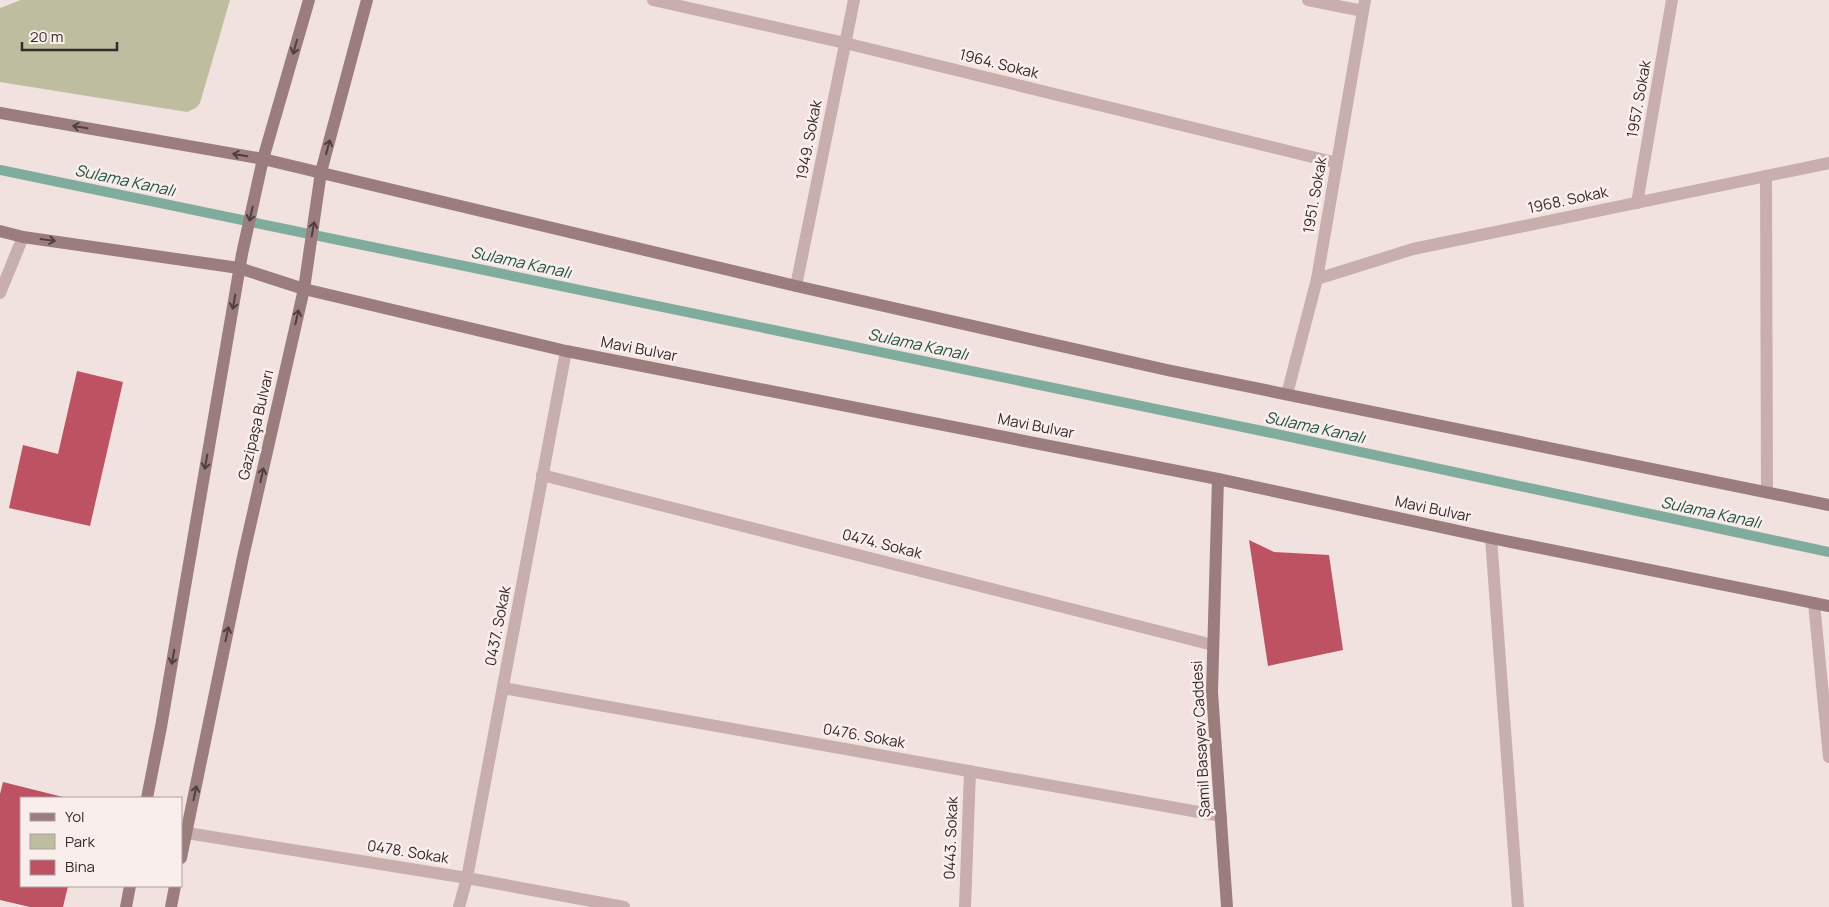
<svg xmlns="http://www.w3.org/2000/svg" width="1829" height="907" font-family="Manrope,sans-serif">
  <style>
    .green { fill: #bfbda0 }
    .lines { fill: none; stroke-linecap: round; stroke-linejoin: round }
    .stream { stroke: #80ac9d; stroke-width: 10 }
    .building { fill: #bc5262 }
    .street { stroke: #c8aeac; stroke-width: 12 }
    .secondary { stroke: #9c7d7e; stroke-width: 12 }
    .oneway { stroke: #503f40 }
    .labels { text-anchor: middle; stroke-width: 5; stroke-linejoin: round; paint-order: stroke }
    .street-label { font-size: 15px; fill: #372a2b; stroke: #f9eeec }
    .water-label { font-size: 16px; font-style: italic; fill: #235545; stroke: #f9eeec }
  </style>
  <rect width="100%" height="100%" fill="#f1e2df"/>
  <polygon class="green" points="21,0 230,0 200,103 196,108 187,112 0,82 0,8"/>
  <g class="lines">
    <polyline class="stream" points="0,170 1267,432 1829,552"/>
  </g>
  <g class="building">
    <polygon points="77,371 123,382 90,526 9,508 23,445 58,454"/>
    <polygon points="1249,540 1274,552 1329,555 1343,650 1268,666"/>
    <polygon points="3,782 67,798 21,798 21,886 68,886 63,907 30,907 0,900 0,794"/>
  </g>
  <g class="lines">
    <g class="street">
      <polyline points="653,0 845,43 1337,163"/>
      <polyline points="1308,0 1363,11"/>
      <polyline points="1766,176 1767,492"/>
      <polyline points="1637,203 1672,0"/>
      <polyline points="1317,279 1413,249 1829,163"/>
      <polyline points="796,286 854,0"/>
      <polyline points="0,293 23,237"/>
      <polyline points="1287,394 1317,279 1365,0"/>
      <polyline points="542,475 1213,645"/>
      <polyline points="1491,538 1518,907"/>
      <polyline points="1814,603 1829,757"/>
      <polyline points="503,688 1221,816"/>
      <polyline points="187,833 467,878 624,907"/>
      <polyline points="459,907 467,878 566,351"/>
      <polyline points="965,907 970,771"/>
    </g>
    <g class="secondary">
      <polyline points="0,113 263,159 796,286 1167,370 1829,505"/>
      <polyline points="0,231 23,237 239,268 304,289 566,351 1218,479 1491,538 1829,606"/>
      <polyline points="1218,479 1212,692 1227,907"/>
      <polyline points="147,798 161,727 242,254 263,159 309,0"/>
      <polyline points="181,858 243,557 304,289 321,172 367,0"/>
      <polyline points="126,907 130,886"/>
      <polyline points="171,907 175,886"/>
    </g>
  </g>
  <defs><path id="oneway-shaft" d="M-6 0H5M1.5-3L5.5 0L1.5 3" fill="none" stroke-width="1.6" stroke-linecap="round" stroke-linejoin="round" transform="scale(1.25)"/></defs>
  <g class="oneway">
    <use href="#oneway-shaft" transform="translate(295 47) rotate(106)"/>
    <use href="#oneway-shaft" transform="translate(80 127) rotate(-170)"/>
    <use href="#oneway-shaft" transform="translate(328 147) rotate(-75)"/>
    <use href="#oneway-shaft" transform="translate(240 155) rotate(-170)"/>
    <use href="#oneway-shaft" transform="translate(251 214) rotate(103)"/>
    <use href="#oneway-shaft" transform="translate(313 229) rotate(-80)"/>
    <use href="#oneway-shaft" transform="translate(48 240) rotate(8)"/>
    <use href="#oneway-shaft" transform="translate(234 302) rotate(100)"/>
    <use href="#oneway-shaft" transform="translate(297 317) rotate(-77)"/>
    <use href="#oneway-shaft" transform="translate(206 462) rotate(100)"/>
    <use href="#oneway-shaft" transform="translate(262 475) rotate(-77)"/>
    <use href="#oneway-shaft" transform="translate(227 634) rotate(-78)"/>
    <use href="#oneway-shaft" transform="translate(173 657) rotate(100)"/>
    <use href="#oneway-shaft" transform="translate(195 793) rotate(-78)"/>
  </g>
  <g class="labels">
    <g class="street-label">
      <text transform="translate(999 64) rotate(14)" y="5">1964. Sokak</text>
      <text transform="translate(1639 99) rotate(-80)" y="5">1957. Sokak</text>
      <text transform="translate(809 140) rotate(-79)" y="5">1949. Sokak</text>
      <text transform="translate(1315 195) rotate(-80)" y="5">1951. Sokak</text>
      <text transform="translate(1568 200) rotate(-12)" y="5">1968. Sokak</text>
      <text transform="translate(639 349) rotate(11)" y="5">Mavi Bulvar</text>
      <text transform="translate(256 425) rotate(-77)" y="5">Gazipaşa Bulvarı</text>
      <text transform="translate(1036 426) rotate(11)" y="5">Mavi Bulvar</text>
      <text transform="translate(1433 509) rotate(12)" y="5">Mavi Bulvar</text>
      <text transform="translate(882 544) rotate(14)" y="5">0474. Sokak</text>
      <text transform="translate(498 626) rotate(-79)" y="5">0437. Sokak</text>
      <text transform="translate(864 736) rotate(10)" y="5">0476. Sokak</text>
      <text transform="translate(1201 739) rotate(-93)" y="5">Şamil Basayev Caddesi</text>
      <text transform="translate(951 838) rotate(-88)" y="5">0443. Sokak</text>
      <text transform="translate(408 852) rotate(9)" y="5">0478. Sokak</text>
    </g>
    <g class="water-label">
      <text transform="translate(125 180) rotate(12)" y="6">Sulama Kanalı</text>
      <text transform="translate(521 262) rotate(12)" y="6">Sulama Kanalı</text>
      <text transform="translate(918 344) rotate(12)" y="6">Sulama Kanalı</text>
      <text transform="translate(1315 427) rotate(12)" y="6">Sulama Kanalı</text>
      <text transform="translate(1711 512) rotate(12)" y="6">Sulama Kanalı</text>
    </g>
  </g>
  <rect x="20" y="797" width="162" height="90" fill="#f9eeec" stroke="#aba09f"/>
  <rect x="30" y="813" width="25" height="8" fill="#9c7d7e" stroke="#aba09f"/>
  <text x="65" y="822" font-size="15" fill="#372a2b">Yol</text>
  <rect x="30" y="834" width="25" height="15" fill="#bfbda0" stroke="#aba09f"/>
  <text x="65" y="847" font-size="15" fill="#372a2b">Park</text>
  <rect x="30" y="860" width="25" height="15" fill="#bc5262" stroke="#aba09f"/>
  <text x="65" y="872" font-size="15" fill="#372a2b">Bina</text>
  <path d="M22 42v8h95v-8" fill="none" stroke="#372a2b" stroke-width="2.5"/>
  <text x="30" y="42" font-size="15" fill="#372a2b" stroke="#f9eeec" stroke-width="4" paint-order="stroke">20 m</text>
</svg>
